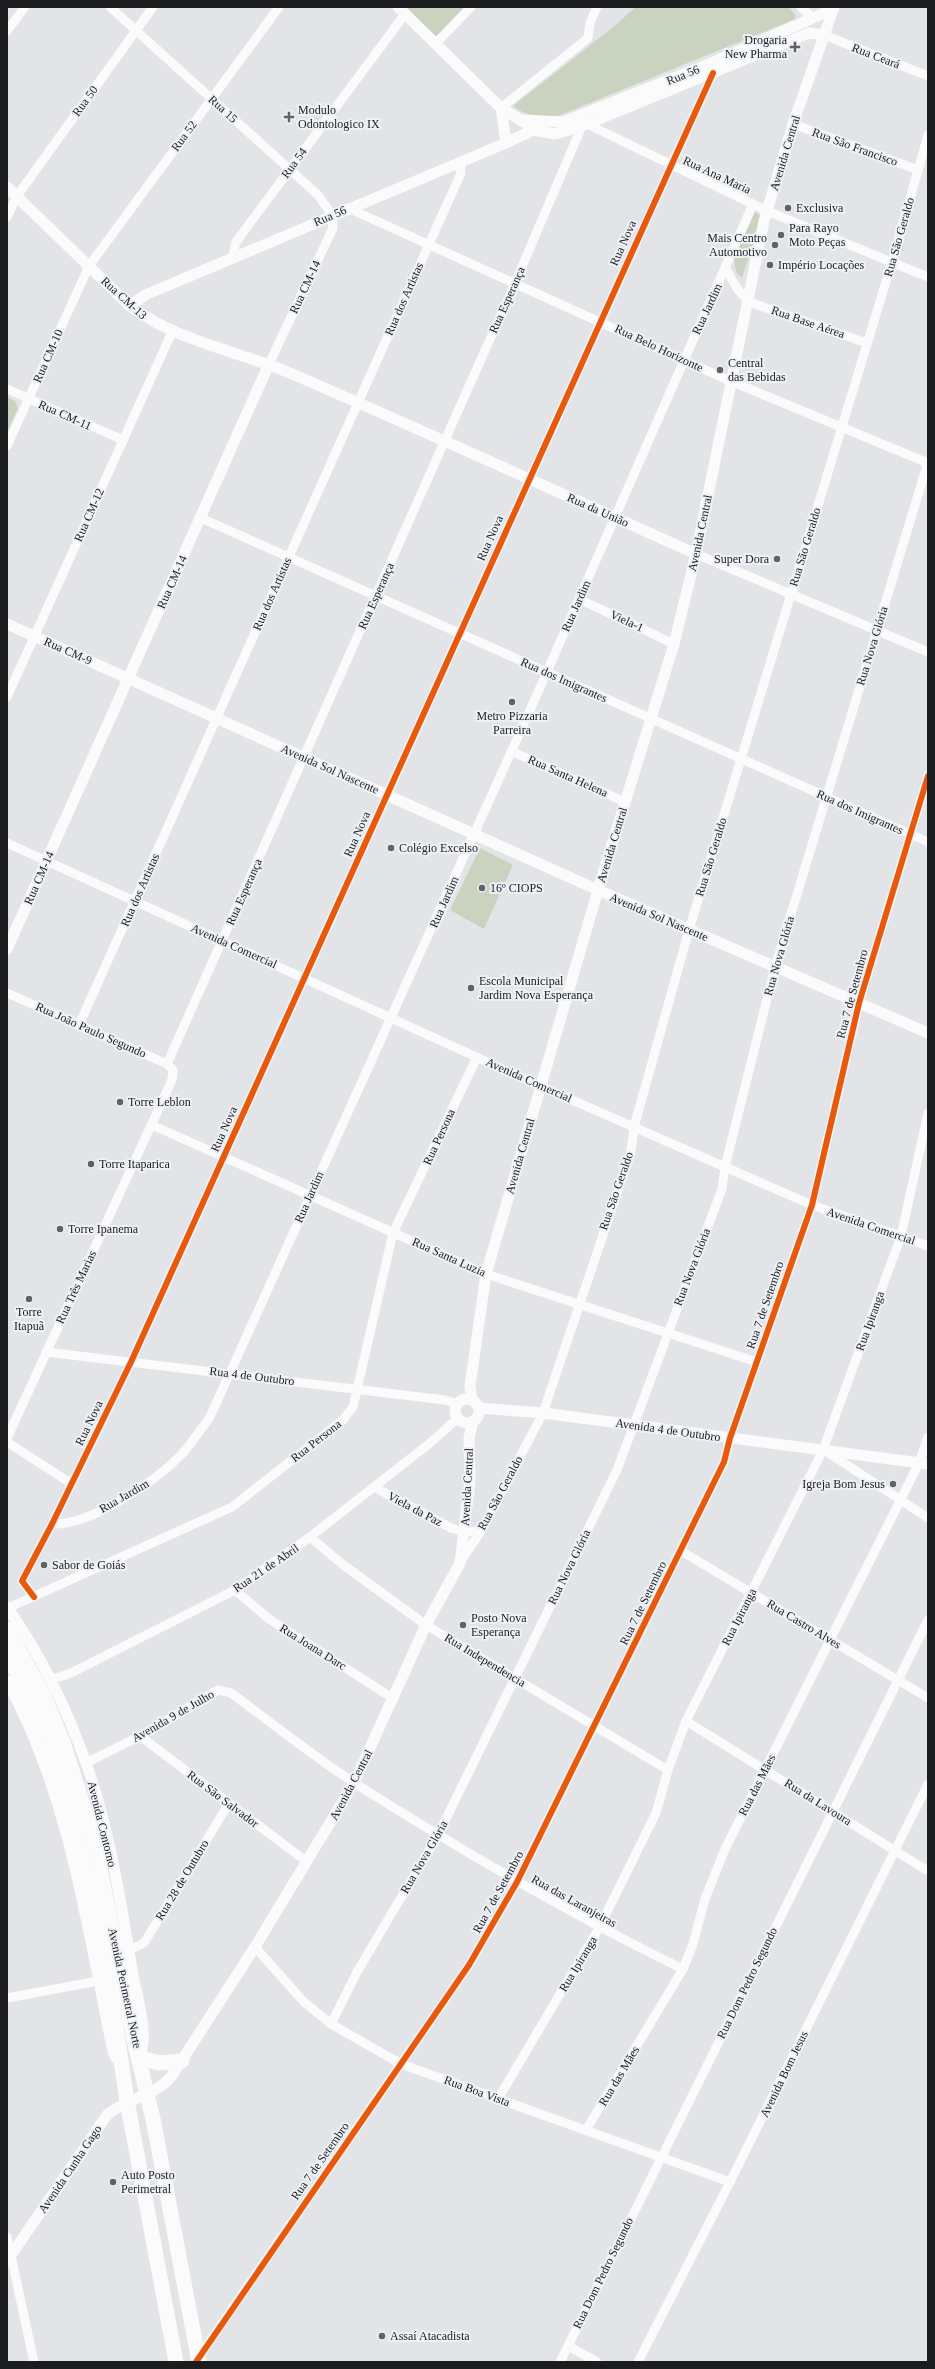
<svg xmlns="http://www.w3.org/2000/svg" width="935" height="2369" font-family="Georgia,serif">
  <style>
    .green { fill: #cad3c0 }
    .lines { fill: none; stroke-linecap: round; stroke-linejoin: round }
    .minor { stroke: #fbfbfb; stroke-width: 9 }
    .tertiary { stroke: #fbfbfb; stroke-width: 11 }
    .trunk { stroke: #fbfbfb; stroke-width: 15 }
    .cycleway-casing { stroke: #eef1f6; stroke-width: 8 }
    .cycleway { stroke: #e8590c; stroke-width: 6 }
    .poi-dot { fill: #616264; stroke: #eef1f6; stroke-width: 1.5 }
    .labels { text-anchor: middle; stroke-width: 4; stroke-linejoin: round; paint-order: stroke }
    .poi-label { font-size: 12px; fill: #1b1c1e; stroke: #eef1f6; text-anchor: start }
    .street-label { font-size: 12px; fill: #1b1c1e; stroke: #eef1f6 }
  </style>
  <rect width="100%" height="100%" fill="#e3e4e7"/>
  <g class="green">
    <polygon points="401,7 465,7 434,39"/>
    <path d="M636,7h152l7,7v5l-237,97c-18,2 -30,1 -45,-10l99,-78z"/>
    <polygon points="755,212 761,216 742,278 736,272 734,258"/>
    <polygon points="7,397 15,401 18,408 7,432"/>
    <polygon points="480,848 513,865 484,929 450,910"/>
  </g>
  <g class="lines">
    <g class="minor">
      <polyline points="110,7 318,195 332,215 333,228 269,364"/>
      <polyline points="801,7 813,18"/>
      <polyline points="7,31 25,7"/>
      <polyline points="824,35 928,76"/>
      <polyline points="436,43 471,7"/>
      <polyline points="501,108 588,38 590,23 597,7"/>
      <polyline points="587,124 767,211 928,277"/>
      <polyline points="793,124 918,170"/>
      <polyline points="348,208 721,377 928,463"/>
      <polyline points="7,217 17,196 153,7"/>
      <polyline points="232,258 236,242 405,14"/>
      <polyline points="726,269 738,290 749,302 867,343"/>
      <polyline points="7,389 123,440"/>
      <polyline points="7,446 89,266 279,7"/>
      <polyline points="201,518 928,842"/>
      <polyline points="696,554 928,652"/>
      <polyline points="579,599 674,644"/>
      <polyline points="7,697 172,332"/>
      <polyline points="511,751 625,802"/>
      <polyline points="7,843 540,1086 812,1205 928,1246"/>
      <polyline points="7,993 167,1064 173,1070 172,1080 7,1438"/>
      <polyline points="79,1025 461,173 460,163"/>
      <polyline points="167,1064 515,283 582,126"/>
      <polyline points="152,1125 486,1274 757,1362"/>
      <polyline points="46,1352 445,1400 458,1404"/>
      <polyline points="7,1442 72,1484"/>
      <polyline points="824,1450 928,1518"/>
      <polyline points="374,1487 451,1528 464,1532 481,1531"/>
      <path d="M52,1524c38,2 104,-43 130,-70 10,-11 19,-25 28,-37l317,-700 226,-513"/>
      <polyline points="310,1537 342,1564 426,1625 668,1770"/>
      <polyline points="681,1551 928,1698"/>
      <polyline points="461,1561 481,1531 543,1413 631,1152 634,1127 689,930 892,262 928,135"/>
      <polyline points="235,1590 269,1619 394,1699"/>
      <polyline points="34,1597 22,1581 52,1524 131,1362 713,73"/>
      <polyline points="8,1608 232,1507 343,1420 353,1407 393,1233 477,1057"/>
      <polyline points="50,1680 71,1673 235,1590 310,1537 430,1443 458,1418"/>
      <polyline points="686,1721 928,1871"/>
      <polyline points="140,1736 307,1862"/>
      <path d="M86,1763l54,-27 78,-46 13,3c41,30 82,63 125,91 106,67 214,130 327,185"/>
      <polyline points="255,1947 304,2002 331,2024 401,2064 730,2182"/>
      <polyline points="129,1950 144,1943 229,1803"/>
      <polyline points="7,1998 98,1981"/>
      <polyline points="331,2024 357,1972 438,1835 617,1470 722,1189 725,1167 775,967 928,462"/>
      <polyline points="498,2099 599,1928 656,1813 668,1770 686,1721 823,1450 901,1236 928,1113"/>
      <polyline points="586,2130 683,1969 693,1944 705,1899 725,1849 900,1501 919,1463 928,1437"/>
      <polyline points="7,2237 34,2362"/>
      <polyline points="568,2346 597,2362"/>
      <polyline points="198,2358 469,1965 517,1882 724,1462 730,1438 812,1205 859,1003 928,776"/>
      <polyline points="560,2362 928,1620"/>
      <polyline points="638,2362 730,2182 928,1784"/>
    </g>
    <g class="tertiary">
      <polyline points="398,7 501,108 527,124"/>
      <polyline points="501,108 506,143"/>
      <polyline points="523,120 563,122 716,61 833,9"/>
      <polyline points="533,130 555,134 582,126 809,33 824,35"/>
      <path d="M7,187l123,119c48,36 106,44 160,67 136,59 271,120 406,181"/>
      <polyline points="130,306 145,295 506,143 533,130 537,122"/>
      <polyline points="7,624 598,890 928,1033"/>
      <polyline points="7,949 269,364"/>
      <circle cx="467" cy="1411" r="12"/>
      <polyline points="472,1400 470,1386 486,1274 598,890 674,644 696,554 764,221 793,124 834,7"/>
      <polyline points="479,1408 543,1413 928,1464"/>
      <path d="M7,1607c33,47 60,102 79,156 24,67 35,141 47,212 4,21 17,63 6,82"/>
      <path d="M7,1681c62,113 80,245 106,371l3,6"/>
      <path d="M7,2261l100,-146c20,-17 46,-18 64,-38l84,-130 99,-164 72,-158 34,-62 10,-82 -1,-43 4,-17"/>
    </g>
    <g class="trunk">
      <polyline points="7,1629 42,1692 63,1742 94,1839 135,2044 153,2119 199,2362"/>
      <polyline points="7,1655 23,1684 48,1738 73,1813 110,1986 127,2101 176,2362"/>
      <polyline points="139,2057 158,2063 182,2061"/>
    </g>
    <g class="cycleway-casing">
      <g id="cycleway">
        <polyline points="34,1597 22,1581 52,1524 131,1362 713,73"/>
        <polyline points="196,2362 469,1965 517,1882 724,1462 730,1438 812,1205 859,1003 928,776"/>
      </g>
    </g>
    <use href="#cycleway" class="cycleway"/>
  </g>
  <g class="poi-dot">
    <path d="M793 41h4v4h4v4h-4v4h-4v-4h-4v-4h4z"/>
    <path d="M287 111h4v4h4v4h-4v4h-4v-4h-4v-4h4z"/>
    <circle cx="788" cy="208" r="4"/>
    <circle cx="781" cy="235" r="4"/>
    <circle cx="775" cy="245" r="4"/>
    <circle cx="770" cy="265" r="4"/>
    <circle cx="720" cy="370" r="4"/>
    <circle cx="777" cy="559" r="4"/>
    <circle cx="512" cy="702" r="4"/>
    <circle cx="391" cy="848" r="4"/>
    <circle cx="482" cy="888" r="4"/>
    <circle cx="471" cy="988" r="4"/>
    <circle cx="120" cy="1102" r="4"/>
    <circle cx="91" cy="1164" r="4"/>
    <circle cx="60" cy="1229" r="4"/>
    <circle cx="29" cy="1299" r="4"/>
    <circle cx="893" cy="1484" r="4"/>
    <circle cx="44" cy="1565" r="4"/>
    <circle cx="463" cy="1625" r="4"/>
    <circle cx="113" cy="2182" r="4"/>
    <circle cx="382" cy="2336" r="4"/>
  </g>
  <g class="labels">
    <g class="poi-label">
      <text x="787" y="44" text-anchor="end">Drogaria<tspan x="787" dy="14">New Pharma</tspan></text>
      <text x="298" y="114">Modulo<tspan x="298" dy="14">Odontologico IX</tspan></text>
      <text x="796" y="212">Exclusiva</text>
      <text x="789" y="232">Para Rayo<tspan x="789" dy="14">Moto Peças</tspan></text>
      <text x="767" y="242" text-anchor="end">Mais Centro<tspan x="767" dy="14">Automotivo</tspan></text>
      <text x="778" y="269">Império Locações</text>
      <text x="728" y="367">Central<tspan x="728" dy="14">das Bebidas</tspan></text>
      <text x="769" y="563" text-anchor="end">Super Dora</text>
      <text x="512" y="720" text-anchor="middle">Metro Pizzaria<tspan x="512" dy="14">Parreira</tspan></text>
      <text x="399" y="852">Colégio Excelso</text>
      <text x="490" y="892">16º CIOPS</text>
      <text x="479" y="985">Escola Municipal<tspan x="479" dy="14">Jardim Nova Esperança</tspan></text>
      <text x="128" y="1106">Torre Leblon</text>
      <text x="99" y="1168">Torre Itaparica</text>
      <text x="68" y="1233">Torre Ipanema</text>
      <text x="29" y="1316" text-anchor="middle">Torre<tspan x="29" dy="14">Itapuã</tspan></text>
      <text x="885" y="1488" text-anchor="end">Igreja Bom Jesus</text>
      <text x="52" y="1569">Sabor de Goiás</text>
      <text x="471" y="1622">Posto Nova<tspan x="471" dy="14">Esperança</tspan></text>
      <text x="121" y="2179">Auto Posto<tspan x="121" dy="14">Perimetral</tspan></text>
      <text x="390" y="2340">Assaí Atacadista</text>
    </g>
    <g class="street-label">
      <text transform="translate(876 56) rotate(21)" y="4">Rua Ceará</text>
      <text transform="translate(683 75) rotate(-22)" y="4">Rua 56</text>
      <text transform="translate(85 101) rotate(-54)" y="4">Rua 50</text>
      <text transform="translate(223 109) rotate(42)" y="4">Rua 15</text>
      <text transform="translate(184 136) rotate(-54)" y="4">Rua 52</text>
      <text transform="translate(855 147) rotate(20)" y="4">Rua São Francisco</text>
      <text transform="translate(785 153) rotate(-73)" y="4">Avenida Central</text>
      <text transform="translate(294 163) rotate(-54)" y="4">Rua 54</text>
      <text transform="translate(717 175) rotate(25)" y="4">Rua Ana Maria</text>
      <text transform="translate(330 216) rotate(-23)" y="4">Rua 56</text>
      <text transform="translate(899 237) rotate(-74)" y="4">Rua São Geraldo</text>
      <text transform="translate(623 243) rotate(-66)" y="4">Rua Nova</text>
      <text transform="translate(305 287) rotate(-65)" y="4">Rua CM-14</text>
      <text transform="translate(124 298) rotate(42)" y="4">Rua CM-13</text>
      <text transform="translate(404 299) rotate(-66)" y="4">Rua dos Artistas</text>
      <text transform="translate(507 300) rotate(-66)" y="4">Rua Esperança</text>
      <text transform="translate(707 309) rotate(-65)" y="4">Rua Jardim</text>
      <text transform="translate(808 322) rotate(19)" y="4">Rua Base Aérea</text>
      <text transform="translate(659 348) rotate(25)" y="4">Rua Belo Horizonte</text>
      <text transform="translate(48 356) rotate(-66)" y="4">Rua CM-10</text>
      <text transform="translate(65 415) rotate(24)" y="4">Rua CM-11</text>
      <text transform="translate(598 510) rotate(24)" y="4">Rua da União</text>
      <text transform="translate(89 515) rotate(-66)" y="4">Rua CM-12</text>
      <text transform="translate(700 533) rotate(-78)" y="4">Avenida Central</text>
      <text transform="translate(490 538) rotate(-66)" y="4">Rua Nova</text>
      <text transform="translate(805 547) rotate(-73)" y="4">Rua São Geraldo</text>
      <text transform="translate(172 582) rotate(-66)" y="4">Rua CM-14</text>
      <text transform="translate(272 594) rotate(-66)" y="4">Rua dos Artistas</text>
      <text transform="translate(376 596) rotate(-66)" y="4">Rua Esperança</text>
      <text transform="translate(576 606) rotate(-66)" y="4">Rua Jardim</text>
      <text transform="translate(627 621) rotate(25)" y="4">Viela-1</text>
      <text transform="translate(872 646) rotate(-73)" y="4">Rua Nova Glória</text>
      <text transform="translate(68 651) rotate(24)" y="4">Rua CM-9</text>
      <text transform="translate(564 680) rotate(24)" y="4">Rua dos Imigrantes</text>
      <text transform="translate(330 769) rotate(24)" y="4">Avenida Sol Nascente</text>
      <text transform="translate(568 776) rotate(24)" y="4">Rua Santa Helena</text>
      <text transform="translate(860 812) rotate(24)" y="4">Rua dos Imigrantes</text>
      <text transform="translate(357 834) rotate(-66)" y="4">Rua Nova</text>
      <text transform="translate(612 845) rotate(-73)" y="4">Avenida Central</text>
      <text transform="translate(711 857) rotate(-73)" y="4">Rua São Geraldo</text>
      <text transform="translate(39 878) rotate(-66)" y="4">Rua CM-14</text>
      <text transform="translate(140 890) rotate(-66)" y="4">Rua dos Artistas</text>
      <text transform="translate(244 892) rotate(-66)" y="4">Rua Esperança</text>
      <text transform="translate(444 902) rotate(-66)" y="4">Rua Jardim</text>
      <text transform="translate(659 917) rotate(23)" y="4">Avenida Sol Nascente</text>
      <text transform="translate(234 946) rotate(24)" y="4">Avenida Comercial</text>
      <text transform="translate(779 956) rotate(-74)" y="4">Rua Nova Glória</text>
      <text transform="translate(852 994) rotate(-75)" y="4">Rua 7 de Setembro</text>
      <text transform="translate(91 1030) rotate(24)" y="4">Rua João Paulo Segundo</text>
      <text transform="translate(529 1080) rotate(24)" y="4">Avenida Comercial</text>
      <text transform="translate(224 1129) rotate(-66)" y="4">Rua Nova</text>
      <text transform="translate(439 1137) rotate(-65)" y="4">Rua Persona</text>
      <text transform="translate(520 1156) rotate(-74)" y="4">Avenida Central</text>
      <text transform="translate(616 1191) rotate(-71)" y="4">Rua São Geraldo</text>
      <text transform="translate(309 1197) rotate(-66)" y="4">Rua Jardim</text>
      <text transform="translate(871 1226) rotate(19)" y="4">Avenida Comercial</text>
      <text transform="translate(449 1257) rotate(24)" y="4">Rua Santa Luzia</text>
      <text transform="translate(692 1267) rotate(-69)" y="4">Rua Nova Glória</text>
      <text transform="translate(76 1287) rotate(-65)" y="4">Rua Três Marias</text>
      <text transform="translate(765 1305) rotate(-71)" y="4">Rua 7 de Setembro</text>
      <text transform="translate(870 1321) rotate(-70)" y="4">Rua Ipiranga</text>
      <text transform="translate(252 1376) rotate(7)" y="4">Rua 4 de Outubro</text>
      <text transform="translate(89 1423) rotate(-64)" y="4">Rua Nova</text>
      <text transform="translate(668 1430) rotate(8)" y="4">Avenida 4 de Outubro</text>
      <text transform="translate(316 1441) rotate(-38)" y="4">Rua Persona</text>
      <text transform="translate(467 1487) rotate(-87)" y="4">Avenida Central</text>
      <text transform="translate(500 1493) rotate(-62)" y="4">Rua São Geraldo</text>
      <text transform="translate(124 1496) rotate(-30)" y="4">Rua Jardim</text>
      <text transform="translate(415 1509) rotate(28)" y="4">Viela da Paz</text>
      <text transform="translate(569 1567) rotate(-64)" y="4">Rua Nova Glória</text>
      <text transform="translate(266 1568) rotate(-34)" y="4">Rua 21 de Abril</text>
      <text transform="translate(643 1603) rotate(-64)" y="4">Rua 7 de Setembro</text>
      <text transform="translate(739 1617) rotate(-63)" y="4">Rua Ipiranga</text>
      <text transform="translate(804 1624) rotate(31)" y="4">Rua Castro Alves</text>
      <text transform="translate(313 1647) rotate(32)" y="4">Rua Joana Darc</text>
      <text transform="translate(485 1660) rotate(31)" y="4">Rua Independencia</text>
      <text transform="translate(173 1716) rotate(-30)" y="4">Avenida 9 de Julho</text>
      <text transform="translate(351 1785) rotate(-62)" y="4">Avenida Central</text>
      <text transform="translate(757 1785) rotate(-63)" y="4">Rua das Mães</text>
      <text transform="translate(223 1799) rotate(37)" y="4">Rua São Salvador</text>
      <text transform="translate(818 1802) rotate(32)" y="4">Rua da Lavoura</text>
      <text transform="translate(102 1824) rotate(76)" y="4">Avenida Contorno</text>
      <text transform="translate(424 1857) rotate(-60)" y="4">Rua Nova Glória</text>
      <text transform="translate(182 1880) rotate(-59)" y="4">Rua 28 de Outubro</text>
      <text transform="translate(498 1892) rotate(-61)" y="4">Rua 7 de Setembro</text>
      <text transform="translate(574 1901) rotate(29)" y="4">Rua das Laranjeiras</text>
      <text transform="translate(578 1964) rotate(-59)" y="4">Rua Ipiranga</text>
      <text transform="translate(747 1983) rotate(-64)" y="4">Rua Dom Pedro Segundo</text>
      <text transform="translate(125 1988) rotate(78)" y="4">Avenida Perimetral Norte</text>
      <text transform="translate(784 2074) rotate(-64)" y="4">Avenida Bom Jesus</text>
      <text transform="translate(619 2076) rotate(-59)" y="4">Rua das Mães</text>
      <text transform="translate(477 2091) rotate(20)" y="4">Rua Boa Vista</text>
      <text transform="translate(320 2161) rotate(-55)" y="4">Rua 7 de Setembro</text>
      <text transform="translate(70 2169) rotate(-56)" y="4">Avenida Cunha Gago</text>
      <text transform="translate(603 2273) rotate(-64)" y="4">Rua Dom Pedro Segundo</text>
    </g>
  </g>
  <rect width="935" height="2369" fill="none" stroke="#1b1c1e" stroke-width="16"/>
</svg>
